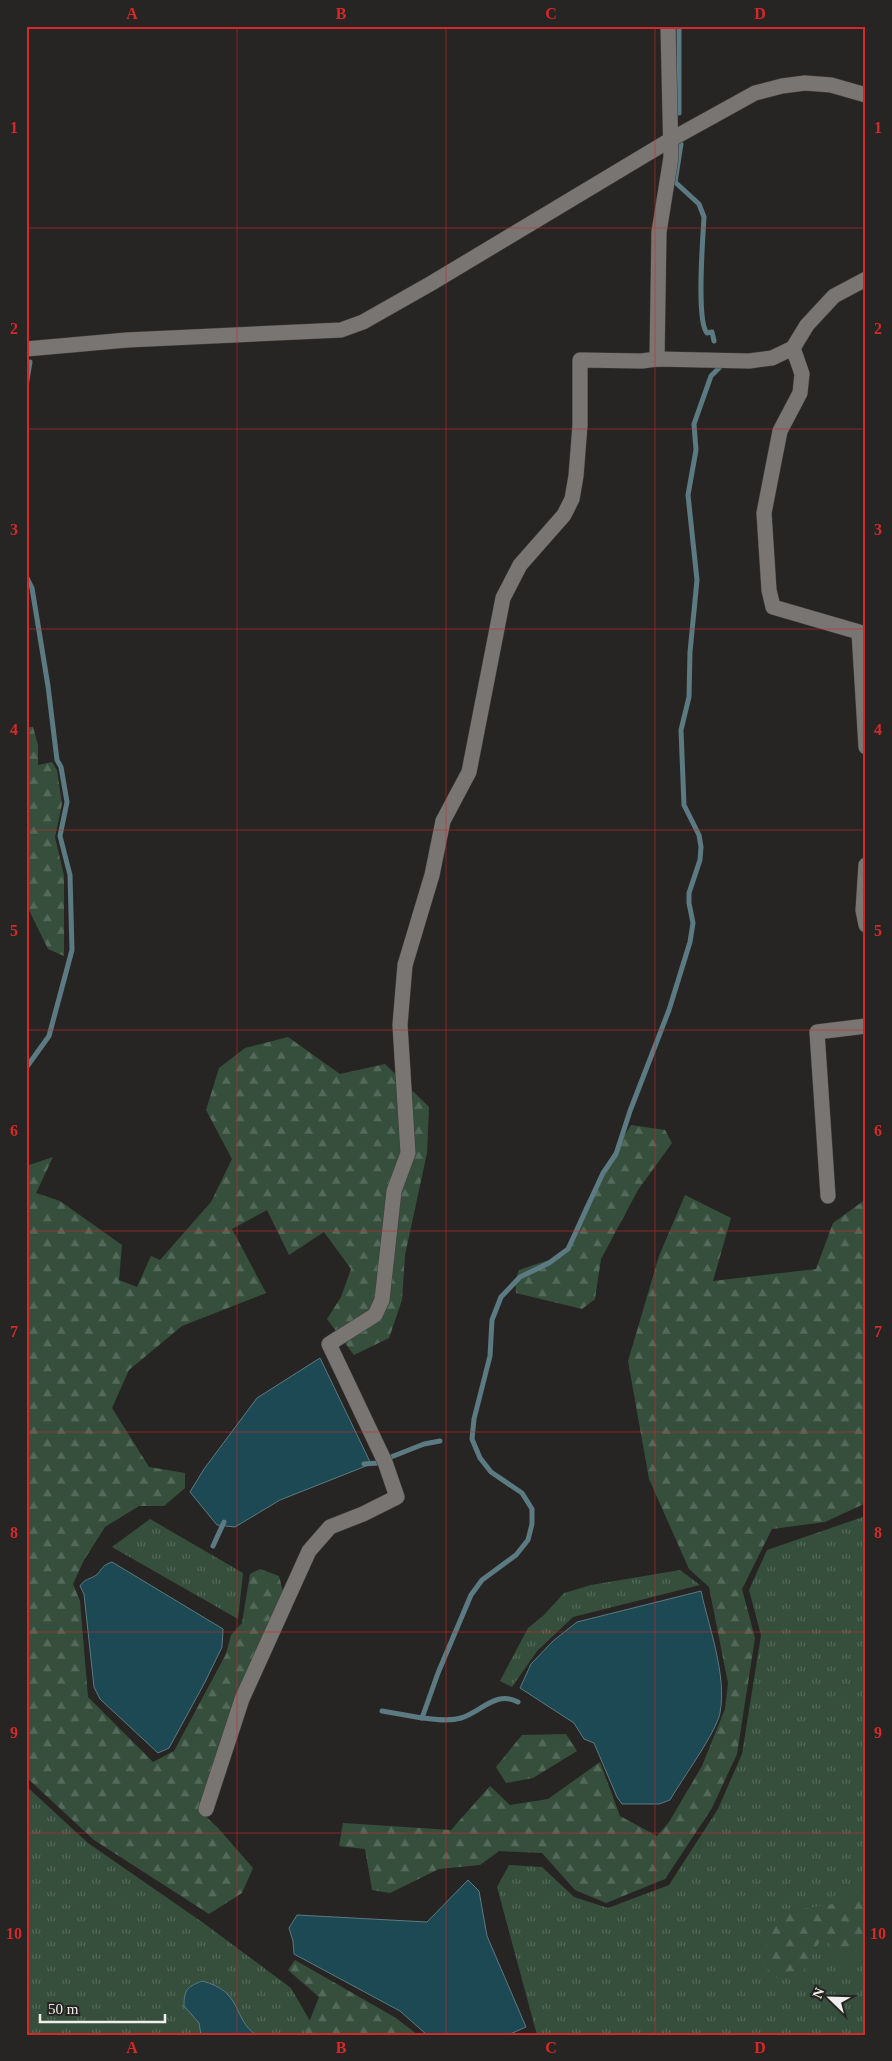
<svg xmlns="http://www.w3.org/2000/svg" width="892" height="2061" font-family="'Times New Roman',serif">
  <style>
    .grass { fill: url(#grass-tufts) }
    .forest { fill: url(#forest-firs) }
    .water { fill: #1c4953; stroke: #5c7a81 }
    .lines { fill: none; stroke-linecap: round; stroke-linejoin: round }
    .stream { stroke: #5c7a81; stroke-width: 5 }
    .minor-casing { stroke: #413f3e; stroke-width: 16 }
    .minor { stroke: #787573; stroke-width: 15 }
    .grid { fill: none; stroke: #d62828; stroke-width: 1; stroke-opacity: 0.55 }
    .neatline { fill: none; stroke: #d62828; stroke-width: 2 }
    .grid-label { font-size: 16px; text-anchor: middle; font-weight: bold; fill: #d62828 }
  </style>
  <defs>
    <pattern id="grass-tufts" width="24" height="20" patternUnits="userSpaceOnUse" patternTransform="scale(1.25)"><rect width="24" height="20" fill="#364f3d"/><path d="M3 7l-1-3M5 7V3M7 7l1-3M15 17l-1-3M17 17v-4M19 17l1-3" fill="none" stroke="#536959"/></pattern>
    <pattern id="forest-firs" width="22" height="20" patternUnits="userSpaceOnUse" patternTransform="scale(1.25)"><rect width="22" height="20" fill="#364f3d"/><path d="M5 1l3.5 6h-7zM16 11l3.5 6h-7z" fill="#536959"/></pattern>
  </defs>
  <rect width="100%" height="100%" fill="#272523"/>
  <g class="grass">
    <polygon points="866,1516 866,2035 537,2035 497,1887 509,1865 542,1867 574,1897 608,1908 669,1885 718,1809 742,1754 761,1635 749,1590 767,1550"/>
    <polygon points="150,1519 243,1573 238,1619 112,1547"/>
    <polygon points="680,1570 700,1585 573,1617 537,1651 512,1687 500,1681 528,1628 544,1615 564,1593 591,1585"/>
    <polygon points="26,1786 88,1843 202,1922 291,1988 318,2035 26,2035"/>
  </g>
  <g class="forest">
    <polygon points="26,727 33,727 38,745 38,765 52,762 57,770 62,804 55,837 64,876 64,956 48,949 26,904"/>
    <polygon points="288,1037 340,1074 385,1064 429,1107 427,1153 405,1255 402,1300 389,1338 354,1355 327,1319 341,1297 351,1269 324,1232 289,1255 267,1210 232,1229 266,1293 182,1326 129,1370 112,1408 149,1467 185,1473 185,1488 164,1506 139,1506 105,1527 84,1560 73,1584 80,1601 88,1697 153,1762 174,1751 226,1654 231,1635 242,1623 250,1574 260,1569 279,1576 284,1596 199,1810 218,1828 253,1868 242,1893 209,1914 94,1840 26,1777 26,1166 53,1157 36,1193 60,1201 122,1245 119,1280 137,1287 151,1256 160,1260 211,1202 232,1159 206,1110 219,1068 245,1048"/>
    <path d="M631,1125l34,5 7,13 -34,47 -37,69 -6,40 -13,10 -66,-16 -1,-12 4,-11 47,-16c15,-47 38,-87 65,-129z"/>
    <polygon points="685,1195 731,1218 713,1281 816,1269 833,1223 866,1199 866,1503 825,1522 772,1529 742,1589 755,1638 737,1754 712,1808 665,1879 606,1903 575,1890 542,1853 499,1851 480,1865 439,1869 390,1893 372,1890 365,1849 339,1846 343,1823 451,1830 490,1786 510,1805 548,1799 600,1762 620,1816 657,1836 669,1822 702,1766 725,1709 728,1683 709,1587 689,1569 649,1479 628,1361 659,1256"/>
    <polygon points="566,1734 577,1751 533,1778 506,1783 496,1767 522,1735"/>
    <polygon points="866,1882 866,1940 848,1964 822,1937 801,1975 778,1979 761,1963 770,1933 784,1912 851,1901"/>
    <polygon points="295,1960 396,2018 418,2035 304,2035 319,1997 288,1970"/>
  </g>
  <g class="water">
    <polygon points="320,1358 371,1464 280,1500 235,1527 217,1525 190,1492 204,1469 257,1398"/>
    <path d="M112,1562l111,67 -1,18 -17,35 -36,66 -11,5 -58,-54 -6,-12 -10,-93 -4,-8c5,-7 7,-6 13,-9 9,-4 6,-11 19,-15z"/>
    <path d="M701,1591c8,37 26,84 19,122 -4,20 -38,66 -50,87l-11,4h-37l-5,-7 -23,-54 -10,-4 -10,-16 -54,-35 11,-24 22,-23 24,-19z"/>
    <polygon points="468,1880 479,1891 487,1936 526,2027 508,2035 427,2035 400,2011 294,1954 293,1941 289,1928 297,1915 427,1922"/>
    <path d="M202,1981c41,10 30,37 54,54h-55l-2,-12 -15,-17c0,-16 3,-19 18,-25z"/>
  </g>
  <g class="lines">
    <g class="stream">
      <polyline points="679,26 679,113"/>
      <path d="M681,144l-6,38 24,22 5,13c-1,20 -8,104 3,116l5,-1 2,9"/>
      <polyline points="26,386 30,362"/>
      <polyline points="26,576 32,588 48,686 57,760 61,767 67,802 60,836 70,875 72,950 49,1036 26,1068"/>
      <polyline points="391,1457 424,1444 440,1441"/>
      <polyline points="364,1464 378,1463"/>
      <polyline points="213,1546 224,1522"/>
      <polyline points="382,1711 422,1718 438,1673 471,1595 482,1580 516,1555 528,1540 532,1524 532,1509 522,1493 491,1472 480,1458 472,1439 474,1419 490,1356 492,1320 501,1297 520,1277 549,1263 568,1249 603,1173 616,1154 630,1111 669,1010 690,942 693,923 689,903 689,893 700,860 701,847 699,835 684,805 681,730 689,697 690,652 697,580 688,495 696,450 694,424 711,376 719,368"/>
      <path d="M422,1718c12,1 26,4 39,0 20,-6 35,-28 57,-16"/>
    </g>
    <g class="minor-casing">
      <g id="minor">
        <polyline points="793,348 807,325 834,296 866,279"/>
        <polyline points="26,349 127,340 341,330 363,322 430,284 670,140 755,93 782,86 805,83 831,85 866,95"/>
        <polyline points="657,359 659,232 671,157 668,26"/>
        <polyline points="866,865 863,910 866,925"/>
        <polyline points="828,1196 817,1032 866,1026"/>
        <polyline points="206,1809 242,1699 309,1551 330,1527 363,1514 397,1497 385,1462 329,1344 375,1315 382,1300 394,1191 408,1153 400,1025 405,965 432,875 443,821 469,772 503,598 520,565 564,515 572,499 576,476 580,425 580,360 642,361 657,359 749,361 772,358 793,348 802,374 800,393 780,431 764,513 769,590 773,607 859,632 866,747"/>
      </g>
    </g>
    <use href="#minor" class="minor"/>
  </g>
  <path class="grid" d="M237,26v2009M446,26v2009M655,26v2009M26,228h840M26,429h840M26,629h840M26,830h840M26,1030h840M26,1231h840M26,1432h840M26,1632h840M26,1833h840"/>
  <rect width="892" height="2061" fill="none" stroke="#272523" stroke-width="55"/>
  <g transform="translate(830 1998) rotate(293)" stroke="#272523" stroke-width="4" paint-order="stroke">
  <path d="M0-4L9 19L0 12L-9 19Z" fill="#f0eeed"/>
  <text y="-8" font-size="14" font-weight="bold" text-anchor="middle" fill="#f0eeed">N</text>
  </g>
  <path d="M40 2014v8h125v-8" fill="none" stroke="#f0eeed" stroke-width="2.5"/>
  <text x="48" y="2014" font-size="15" fill="#f0eeed" stroke="#272523" stroke-width="4" paint-order="stroke">50 m</text>
  <rect x="28" y="28" width="836" height="2006" class="neatline"/>
  <g class="grid-label">
    <text x="132" y="19">A</text>
    <text x="341" y="19">B</text>
    <text x="551" y="19">C</text>
    <text x="760" y="19">D</text>
    <text x="14" y="133">1</text>
    <text x="878" y="133">1</text>
    <text x="14" y="334">2</text>
    <text x="878" y="334">2</text>
    <text x="14" y="535">3</text>
    <text x="878" y="535">3</text>
    <text x="14" y="735">4</text>
    <text x="878" y="735">4</text>
    <text x="14" y="936">5</text>
    <text x="878" y="936">5</text>
    <text x="14" y="1136">6</text>
    <text x="878" y="1136">6</text>
    <text x="14" y="1337">7</text>
    <text x="878" y="1337">7</text>
    <text x="14" y="1538">8</text>
    <text x="878" y="1538">8</text>
    <text x="14" y="1738">9</text>
    <text x="878" y="1738">9</text>
    <text x="14" y="1939">10</text>
    <text x="878" y="1939">10</text>
    <text x="132" y="2053">A</text>
    <text x="341" y="2053">B</text>
    <text x="551" y="2053">C</text>
    <text x="760" y="2053">D</text>
  </g>
</svg>
